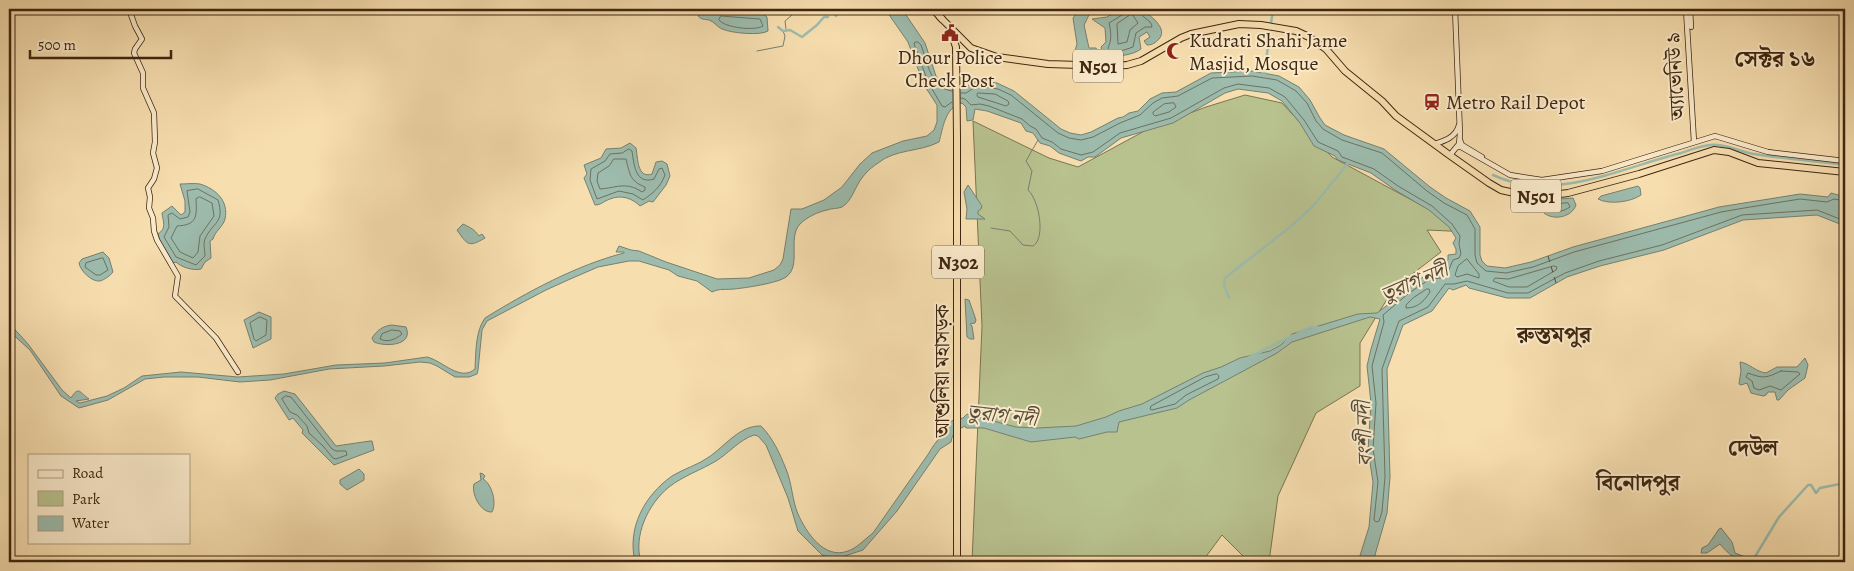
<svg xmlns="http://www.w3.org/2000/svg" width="1854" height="571" font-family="Alegreya,'Noto Serif Bengali',serif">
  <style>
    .green { fill: #b8c28f; stroke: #7c7450 }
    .water { fill: #9dbcae; stroke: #77806f }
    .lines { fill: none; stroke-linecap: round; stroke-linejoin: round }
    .shore { stroke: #6e725f; stroke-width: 1 }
    .stream { stroke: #77806f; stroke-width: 1 }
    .canal { stroke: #9dbcae; stroke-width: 2.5 }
    .river { stroke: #9dbcae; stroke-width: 3 }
    .ferry { stroke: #564c38; stroke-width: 1; stroke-dasharray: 6 5; stroke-linecap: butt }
    .secondary-casing { stroke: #3f2710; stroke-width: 6 }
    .highway-casing { stroke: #3f2710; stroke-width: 8 }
    .secondary { stroke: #faeacb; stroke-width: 4.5 }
    .highway { stroke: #f7deaf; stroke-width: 6 }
    .labels { text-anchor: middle; stroke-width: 4; stroke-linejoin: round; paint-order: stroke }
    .shield { fill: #faeacb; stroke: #776248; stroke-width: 1 }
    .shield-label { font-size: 19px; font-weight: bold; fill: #3f2710 }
    .poi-label { font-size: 20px; fill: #3f2710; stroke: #faeacb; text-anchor: start }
    .street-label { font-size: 20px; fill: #3f2710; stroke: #faeacb }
    .water-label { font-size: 21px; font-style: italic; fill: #564c38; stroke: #faeacb }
    .quarter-label { font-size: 22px; font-weight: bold; fill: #3f2710; stroke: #faeacb }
  </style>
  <rect width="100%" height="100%" fill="#f7deaf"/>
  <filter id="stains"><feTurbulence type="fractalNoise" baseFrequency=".004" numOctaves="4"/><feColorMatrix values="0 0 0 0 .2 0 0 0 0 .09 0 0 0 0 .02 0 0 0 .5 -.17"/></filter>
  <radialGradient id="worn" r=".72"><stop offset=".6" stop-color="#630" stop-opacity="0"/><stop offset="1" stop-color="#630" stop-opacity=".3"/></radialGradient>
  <polygon class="green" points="1245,95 1282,103 1332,157 1471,232 1427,230 1441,252 1394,288 1360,343 1360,386 1316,413 1278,496 1269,562 1249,562 1222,535 1202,562 972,562 982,326 973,121 1049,158 1078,167 1150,128 1206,107"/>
  <g class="water">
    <path d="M885,9h17l23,34 11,33 11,10 17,2 12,-7 21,2 17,8 47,38 9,4 11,2 10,-3 27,-14 5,-1 6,-4 9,-2 12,-12 12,-6 14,-1 35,-19 41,-2 27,5 20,11 11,13 10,18 5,7 19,10 40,14 46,38 16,11 24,13 10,16v28l2,6 5,5 18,2 26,-6 42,-15 146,-40 81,-13 28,3 3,-4 14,4v29l-28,-11 -74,5 -79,30 -64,16 -33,11 -37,21h-23l-38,-10 -3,-3 -13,5 -4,-2 -17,23 -29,14 -16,44 3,108 -3,36 -14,49h-15l11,-35 4,-45 -5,-32 3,-47 -4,-37 4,-17 9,-30 -10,-2 -78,25 -15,11 -88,47 -12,8 -58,14 -2,10h-10l-28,7 -4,-2 -44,5 -47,-14h-18l-1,-2c-9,5 -12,5 -14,16l-11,7 -43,62 -34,39 -27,9 -14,-4 -24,-24 -10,-33 -22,-53 -8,-9 -4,-1c-15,5 -25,18 -38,26 -15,9 -33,15 -47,26 -21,17 -36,49 -28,75h-6c-8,-34 9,-66 37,-86 11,-7 26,-11 37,-19 16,-11 31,-32 52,-31 12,12 19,28 25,43 6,14 6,31 12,45 8,18 26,46 50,37 9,-3 17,-12 25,-18l56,-80c6,-12 17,-20 22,-32l12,-3 4,-4 49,13 22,1 38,-2 30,-9 13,-6 23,-7 61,-31 18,-6 19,-9 30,-7 11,-6 11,-11 66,-20 19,-1 21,-16 8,-8 23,-16h11l4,-3 1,-8 3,-2v-5l8,-1v-5l-3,-6 3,-5 -7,-11 -20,-17 -34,-20 -24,-17 -33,-13 -3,-4 -21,-10 -14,-23 -18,-22 -14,-8 -30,-4 -13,4 -52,30 -52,15 -26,19h-7l-7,4 -22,-8 -9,-7 -10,-3 -7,-10 -7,-2 -5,-8 -34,-12 -12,-2 -2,11 -6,1 -1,-14 -4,-4c-17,4 -19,25 -23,39 -19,10 -44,7 -61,21 -9,6 -16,13 -21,23 -4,7 -7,16 -15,21 -5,2 -10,1 -15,3 -9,2 -20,7 -27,14 -13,14 2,42 -14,53 -8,6 -41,11 -52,12 -8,1 -14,-1 -22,3l-15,-11 -19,-5 -9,-6 -30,-9h-10l-31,6 -30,13 -22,10 -59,31 -5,9 -4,40 -1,4 -8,3h-14l-18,-11 -7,-3 -10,-1 -36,4 -55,3 -59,11 -30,2 -42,-5h-34l-19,2 -37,21 -29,8 -18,-12 -31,-46 -21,-19v-8l19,21 34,46 9,8c8,-13 9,-5 18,1l-13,2 4,2 27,-7 17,-8 18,-12 39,-4 57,5 46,-3 52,-9 49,-2 42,-6c16,4 33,25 48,12 1,-16 0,-37 10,-51 42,-26 92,-53 139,-65v-1h-8l3,-6 12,4 8,1 27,11 51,17 32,-1 25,-8 6,-5 3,-6 8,-50h11l22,-9 18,-13 18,-23 12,-11 31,-12 24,-5 7,-6 3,-8v-17l-13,-20 -16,-43z"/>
    <polygon points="1080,9 1089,9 1089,15 1084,25 1089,48 1096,48 1097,50 1091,56 1074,54 1077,44 1073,18"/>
    <path d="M1121,9h19c9,5 30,20 18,31 -4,4 -7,5 -11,5l-3,-4 6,-4 -3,-5 -8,5 2,12c-10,7 -25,8 -37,6l-3,-8 5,-5 -1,-14 -13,-9 15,-2z"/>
    <path d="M710,10l53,4 4,3 1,14c-8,5 -37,2 -46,-2 -5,-2 -7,-7 -13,-9 -5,-1 -7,0 -11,-4l4,-4z"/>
    <path d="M630,143l6,5c2,10 1,31 16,26l4,-12 6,-1 5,3 3,12 -4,9 -13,17 -4,-1 -9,5c-7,-7 -18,-12 -30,-7 -6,2 -9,6 -15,6l-11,-27 3,-4 -3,-9 17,-7 5,-9 15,-1z"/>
    <path d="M180,184c6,0 14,-1 20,0 16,5 29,17 25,35 -2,8 -10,12 -12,20l-3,2 1,17 -6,4 -4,7c-8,2 -20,-2 -25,-7l-3,1 -12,-19 -3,-10c9,-6 5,-12 4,-21l10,-7 9,9 4,-3v-11z"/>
    <polygon points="968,185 982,206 981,209 978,211 978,214 985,219 966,219 967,209 964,192"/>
    <path d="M1638,186l2,2 1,7c-10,7 -32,10 -43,4l3,-3z"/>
    <path d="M1573,198l3,7c-4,12 -22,16 -32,8l-1,-10 2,-3z"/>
    <path d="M463,224c8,4 11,5 16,12l3,-2 3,4c-16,9 -17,8 -28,-8z"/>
    <path d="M103,252l6,6 4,14c-2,3 -9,8 -13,9 -9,1 -20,-11 -21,-18l3,-4z"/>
    <polygon points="965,299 969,300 976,320 975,323 970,324 972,326 974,339 970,339 967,337"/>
    <polygon points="259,312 271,317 271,339 253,348 244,320"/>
    <path d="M392,325l14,2c8,19 -21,20 -32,15l-2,-4c5,-8 11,-12 20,-13z"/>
    <path d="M1805,358l3,7 -3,13 -17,12 -9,10h-2l-2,-8h-7l-2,3 -3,1 -12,-3 -4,-10 -6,2 -2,-1 2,-13 -1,-9c9,1 16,10 26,11l11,-6h20z"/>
    <polygon points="284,391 295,394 336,446 370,441 372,441 374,450 334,465 302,433 303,430 293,418 289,420 275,398 278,394"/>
    <polygon points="359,469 364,474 364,480 347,490 340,484 340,480"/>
    <path d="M480,473l3,1 2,2 -2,3c9,5 14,24 9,33 -11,1 -21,-18 -18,-28l7,-4z"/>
    <path d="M1721,528l11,14 3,11 13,5 1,4c-11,0 -22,-9 -29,-18l-13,9h-6l1,-5 6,-3 11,-16z"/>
  </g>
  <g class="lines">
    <g class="shore">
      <path d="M1124,9l-2,6 -13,8c2,8 3,17 -1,25l2,3h11l12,-4 3,-14 9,-6h7c0,-8 -13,-9 -13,-18"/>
      <polygon points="1132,14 1138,23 1130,30 1127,42 1118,44 1117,24"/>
      <path d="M721,16l39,3 3,7c-8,5 -38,2 -44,-6z"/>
      <path d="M952,91c-22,-3 -24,-28 -31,-46l-3,-3h-3l-1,2 14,38 14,24 3,1 7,-5"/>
      <polyline points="961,93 966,93 977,86 998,89 1011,95 1058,133 1069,138 1081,140 1093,137 1120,123 1140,115 1153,103 1162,98 1178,96 1212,78 1252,76 1277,80 1296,91 1307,103 1316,121 1323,129 1342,140 1382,153 1427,191 1444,203 1467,215 1475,229 1475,255 1477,263 1486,271 1506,273 1533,267 1574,252 1655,230 1721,212 1750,207 1800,199 1827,202 1834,199 1845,201"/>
      <polygon points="978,93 995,94 1008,101 1009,104 1006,106 978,97 977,95"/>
      <polyline points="961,98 965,99 971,105 980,104 989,106 1022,119 1030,126 1036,129 1042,138 1052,142 1061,149 1081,155 1093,152 1120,133 1171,118 1224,88 1238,84 1269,88 1285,97 1304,120 1318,142 1338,151 1342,157 1374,169 1398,186 1432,206 1452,224 1460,236 1459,244 1461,254 1459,258 1453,260 1447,274 1441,278 1430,279 1409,293 1383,315 1384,322 1372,366 1376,403 1373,449 1378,482 1374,520 1376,522 1379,521 1382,512 1385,477 1382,369 1399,321 1428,307 1445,284 1454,284 1467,281 1508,293 1528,293 1565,273 1599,261 1662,245 1742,215 1817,210 1845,221"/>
      <polygon points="1174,103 1176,107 1169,112 1155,116 1153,114 1153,112 1164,104"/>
      <path d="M629,149l3,2c2,13 3,34 22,28l5,-10 3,-1 3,7c-5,13 -12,18 -22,25l-10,-6 -14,-3 -22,8 -7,-19 1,-11 14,-8 5,-7 12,-1z"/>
      <path d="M614,159h12c4,16 4,22 19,28v3l-3,2c-16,-11 -26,-4 -42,-3l-3,-8 1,-8 11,-7z"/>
      <path d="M198,189l20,11c7,24 -5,21 -13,39 -2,5 0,12 0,17l-9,9 -20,-8 -12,-20 5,-10 -1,-12 4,-2 8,6 8,-2 2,-5 -3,-21z"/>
      <path d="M200,197l12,6 2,13 -14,20 -2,16 -5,6 -13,-6 -9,-14 6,-12c20,-1 20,-9 19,-27z"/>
      <path d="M1568,203l2,4c-6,4 -16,7 -22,3l2,-5z"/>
      <polygon points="103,258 108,270 100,275 96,275 85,267 86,263"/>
      <polygon points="1467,259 1479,274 1479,278 1467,274 1457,277 1455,275 1458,266"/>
      <polygon points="1554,266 1557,267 1556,270 1527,287 1509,287 1493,281 1495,278 1508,279"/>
      <path d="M1427,289h2l1,3c-6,9 -12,16 -24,16v-3l7,-7z"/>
      <polygon points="260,317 267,320 266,335 256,341 254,339 250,323"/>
      <path d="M392,330l8,1 2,3c-6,5 -14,9 -22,5l2,-5z"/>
      <path d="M1781,371l17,1 2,2 -19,16 -11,-4 -11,4 -5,-2 -2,-7 -6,-4 2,-4c16,6 18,5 33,-2z"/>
      <polygon points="1217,374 1219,376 1218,379 1186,395 1175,404 1152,410 1150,409 1151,406 1205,377"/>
      <polygon points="286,396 291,397 332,449 336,451 346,451 347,455 336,459 333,458 323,446 309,433 307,426 297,415 290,412 282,399"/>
    </g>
    <g class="stream">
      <polyline points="786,29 785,21 792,15 793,9"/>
      <polyline points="757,51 783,46 785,36 783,31"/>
      <path d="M991,228l19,3 13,14 10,1c13,-8 6,-46 -5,-56l4,-19 -6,-10 12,-21"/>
    </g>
    <g class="canal">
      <polyline points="836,16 840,9"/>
      <polyline points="778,27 783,31 790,30 802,37 817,25 824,17 828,17"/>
      <polyline points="1264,76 1273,9"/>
      <path d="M1493,175c60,28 128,-7 188,-22 9,-3 19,-7 29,-8 15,-2 30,7 44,9 31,5 61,7 91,11"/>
      <polyline points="1229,298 1224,285 1225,278 1289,228 1314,205 1349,162"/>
      <polyline points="1753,560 1779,517 1808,485 1811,485 1816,493 1820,488 1845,483"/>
    </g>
    <g class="river">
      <polyline points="1298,333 1311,327 1320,328"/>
      <polyline points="1248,358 1292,336"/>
    </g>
    <polyline class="ferry" points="1548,256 1556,283"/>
    <g class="secondary-casing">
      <g id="secondary">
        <polyline points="129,9 135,26 142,39 135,49 134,53 143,73 143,88 154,113 155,142 153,153 157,168 154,179 148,188 150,197 149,208 153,218 154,231 157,240 178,276 175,296 216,338 238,372"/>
        <polyline points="1686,9 1694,142"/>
        <polyline points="1690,9 1691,27"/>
        <polyline points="1460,140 1462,145 1482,157"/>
        <path d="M1434,144c11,-3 22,-7 25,-19"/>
        <polyline points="1457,147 1461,147 1510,175 1542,180 1602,171 1715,136 1768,152 1845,161"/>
        <polyline points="1450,155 1459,144 1460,134 1455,9"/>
      </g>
    </g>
    <g class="highway-casing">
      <g id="highway">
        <polyline points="933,9 942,19"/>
        <polyline points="940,17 971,48 997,57 1048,64 1110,66 1127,65 1141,61 1181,38 1191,34 1239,24 1261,25 1296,31 1309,37 1326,49 1345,71 1382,101 1396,116 1448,154 1489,183 1501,190 1519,194 1544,196 1568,193 1639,174 1714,150 1729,152 1758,163 1845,172"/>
        <polyline points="951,32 956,47 957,137 957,562"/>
      </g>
    </g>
    <use href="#secondary" class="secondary"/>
    <use href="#highway" class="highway"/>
  </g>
  <defs>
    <g id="civic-bare" transform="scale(1.35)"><path d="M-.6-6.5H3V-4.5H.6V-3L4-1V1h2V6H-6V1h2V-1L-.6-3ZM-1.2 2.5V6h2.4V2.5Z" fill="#8f2418" stroke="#faeacb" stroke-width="2.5" paint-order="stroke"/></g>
    <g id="mosque-bare" transform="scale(1.35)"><path d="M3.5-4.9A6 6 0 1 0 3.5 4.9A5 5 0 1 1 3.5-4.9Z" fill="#8f2418" stroke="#faeacb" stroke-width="2.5" paint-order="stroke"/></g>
    <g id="station-bare" transform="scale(1.35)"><path d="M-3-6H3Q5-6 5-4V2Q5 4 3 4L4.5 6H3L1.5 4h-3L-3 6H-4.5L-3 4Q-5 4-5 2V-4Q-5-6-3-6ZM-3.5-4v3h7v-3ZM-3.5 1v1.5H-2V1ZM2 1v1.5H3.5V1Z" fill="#8f2418" stroke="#faeacb" stroke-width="2.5" paint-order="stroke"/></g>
  </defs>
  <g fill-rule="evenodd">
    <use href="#civic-bare" x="950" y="33"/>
    <use href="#mosque-bare" x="1175" y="51"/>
    <use href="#station-bare" x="1432" y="102"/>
  </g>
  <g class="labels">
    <g class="shield">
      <rect x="1073" y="49.5" width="50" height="33" rx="4"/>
      <rect x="1511" y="179.5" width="50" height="33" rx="4"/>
      <rect x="932" y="245.5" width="52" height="33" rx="4"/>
    </g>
    <g class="shield-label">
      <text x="1098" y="73">N501</text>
      <text x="1536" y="203">N501</text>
      <text x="958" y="269">N302</text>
    </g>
    <g class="poi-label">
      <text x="1189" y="47">Kudrati Shahi Jame<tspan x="1189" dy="23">Masjid, Mosque</tspan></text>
      <text x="950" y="64" text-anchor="middle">Dhour Police<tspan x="950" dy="23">Check Post</tspan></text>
      <text x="1446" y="109">Metro Rail Depot</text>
    </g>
    <g class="street-label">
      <text transform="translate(1675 76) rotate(-93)" y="7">অ্যাভেনিউ ৯</text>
      <text transform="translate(942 371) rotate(-90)" y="7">আশুলিয়া মহাসড়ক</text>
    </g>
    <g class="water-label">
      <text transform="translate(1414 282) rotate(-23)" y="7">তুরাগ নদী</text>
      <text transform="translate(1002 415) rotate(6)" y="7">তুরাগ নদী</text>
      <text transform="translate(1364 434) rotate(-92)" y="7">বংশী নদী</text>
    </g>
    <g class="quarter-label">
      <text x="1775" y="66">সেক্টর ১৬</text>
      <text x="1554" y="342">রুস্তমপুর</text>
      <text x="1753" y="455">দেউল</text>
      <text x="1638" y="490">বিনোদপুর</text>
    </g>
  </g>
  <rect width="1854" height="571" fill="none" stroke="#f7deaf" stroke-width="30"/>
  <rect x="10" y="10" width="1834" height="551" fill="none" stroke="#3f2710" stroke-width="2.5"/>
  <rect x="15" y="15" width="1824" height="541" fill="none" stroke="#3f2710"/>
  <rect x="28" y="454" width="162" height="90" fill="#faeacb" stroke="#af9c80"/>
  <rect x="38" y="470" width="25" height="8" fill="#faeacb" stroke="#af9c80"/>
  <text x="72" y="478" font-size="15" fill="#3f2710">Road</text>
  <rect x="38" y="491" width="25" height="15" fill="#b8c28f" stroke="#af9c80"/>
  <text x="72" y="504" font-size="15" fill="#3f2710">Park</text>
  <rect x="38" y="516" width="25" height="15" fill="#9dbcae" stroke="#af9c80"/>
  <text x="72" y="528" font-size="15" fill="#3f2710">Water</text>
  <path d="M30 50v8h141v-8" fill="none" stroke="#3f2710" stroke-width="2.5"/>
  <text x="38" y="50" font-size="15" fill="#3f2710" stroke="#faeacb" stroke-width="4" paint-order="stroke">500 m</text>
  <rect width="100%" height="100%" filter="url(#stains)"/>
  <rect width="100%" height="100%" fill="url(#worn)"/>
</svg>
